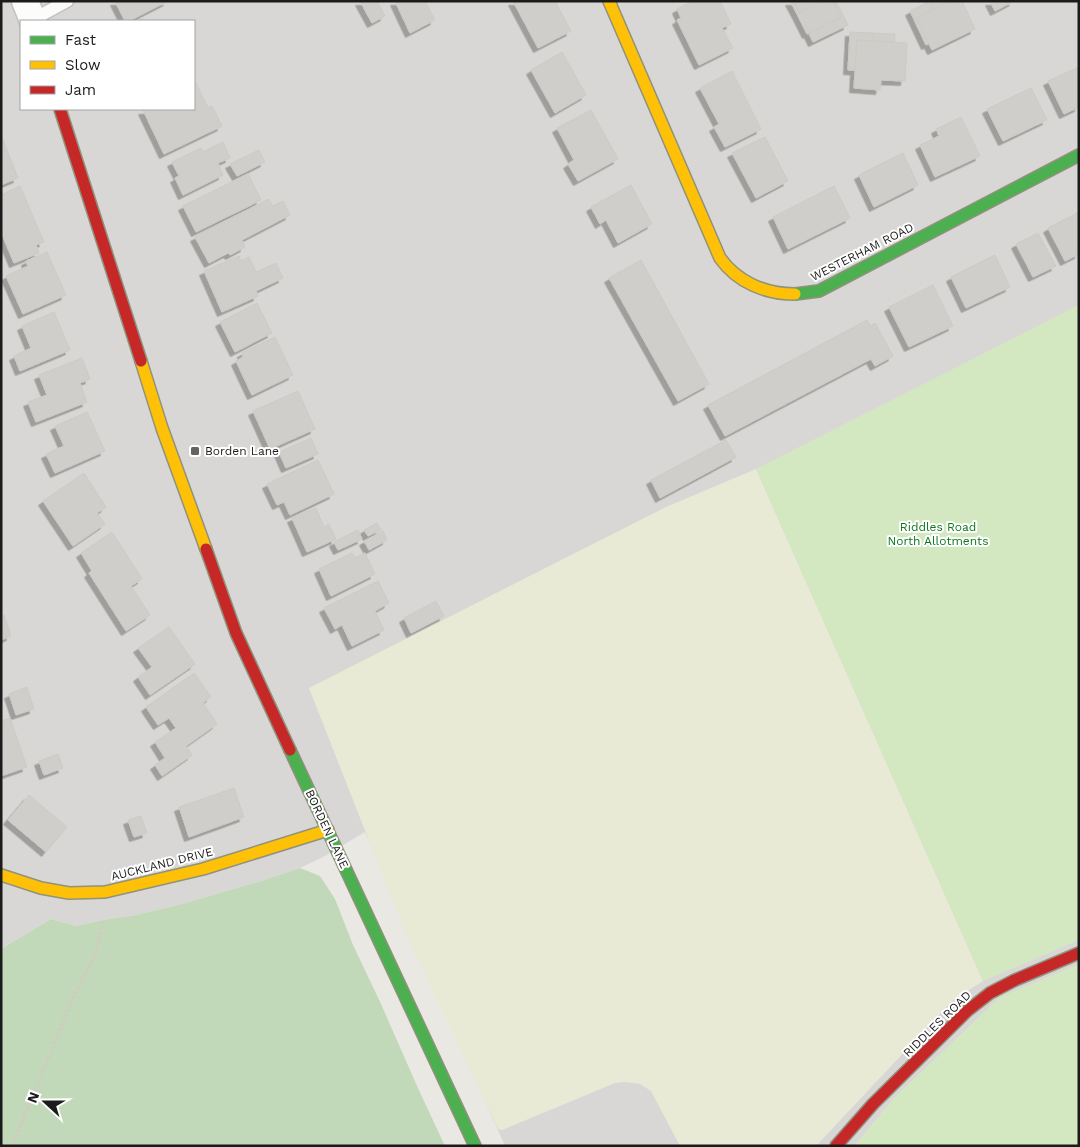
<svg xmlns="http://www.w3.org/2000/svg" width="1080" height="1147" font-family="'Work Sans',sans-serif">
  <style>
    .residential { fill: #d9d7d5; fill-rule: evenodd }
    .farmland { fill: #e8ead5 }
    .grass { fill: #d3e8c1 }
    .forest { fill: #c1d9b8 }
    .building { fill: #d0ceca; stroke: #cdcac5; filter: url(#shadow) }
    .lines { fill: none; stroke-linecap: round; stroke-linejoin: round }
    .lane-casing { stroke: #c2c2bf; stroke-width: 15 }
    .street-casing { stroke: #c2c2bf; stroke-width: 29 }
    .fast-casing { stroke: #8f927c; stroke-width: 14 }
    .slow-casing { stroke: #8f927c; stroke-width: 14 }
    .jam-casing { stroke: #8f927c; stroke-width: 14 }
    .path { stroke: #d6c7c3; stroke-width: 3; stroke-dasharray: 2.5 2.5; stroke-linecap: butt }
    .lane { stroke: #fcfcfb; stroke-width: 12 }
    .street { stroke: #fcfcfb; stroke-width: 26 }
    .fast { stroke: #4caf50; stroke-width: 11 }
    .slow { stroke: #ffc107; stroke-width: 11 }
    .jam { stroke: #c62828; stroke-width: 11 }
    .poi-dot { fill: #636361; stroke: #fff; stroke-width: 2 }
    .labels { text-anchor: middle; stroke-width: 4; stroke-linejoin: round; paint-order: stroke }
    .street-label { font-size: 12px; fill: #1b1b1b; stroke: #fff }
    .poi-label { font-size: 12px; fill: #1b1b1b; stroke: #fff; text-anchor: start }
    .park-label { font-size: 12px; fill: #0b761d; stroke: #fff }
  </style>
  <defs>
    <filter id="shadow"><feDropShadow dx="-4.5" dy="4.5" stdDeviation="0" flood-color="#0004"/></filter>
  </defs>
  <rect width="100%" height="100%" fill="#eae8e3"/>
  <path class="residential" d="M1,1h1078v963l-185,134 -39,48h-350l-140,-314 -40,24 -25,12 -42,14 -76,22 -46,11 -33,5 -27,6 -25,-7 -50,30zM21,21h173v88h-173z"/>
  <polygon class="farmland" points="756,469 983,981 952,1001 816,1146 680,1146 651,1091 640,1084 625,1082 615,1083 502,1130 498,1129 403,927 309,688 666,507"/>
  <g class="grass">
    <polygon points="1079,305 1079,940 983,981 756,469"/>
    <polygon points="1079,964 1079,1146 855,1146 894,1098 1000,997"/>
  </g>
  <polygon class="forest" points="300,868 320,876 335,899 353,945 381,1004 417,1086 445,1146 1,1146 1,949 51,919 76,926 103,920 136,915 182,904 258,882"/>
  <g class="building">
    <polygon points="115,1 168,1 129,21 125,21"/>
    <polygon points="360,1 377,1 385,16 372,23"/>
    <polygon points="395,1 425,1 435,20 410,33"/>
    <polygon points="513,1 555,1 571,31 538,48"/>
    <polygon points="693,1 720,1 731,24 722,28 733,48 699,65 677,20 681,18 677,9"/>
    <polygon points="790,1 823,1 797,14"/>
    <polygon points="796,1 836,1 848,25 813,42 794,2"/>
    <polygon points="823,1 833,1 841,17 807,34 797,14"/>
    <polygon points="930,1 947,35 926,45 910,11"/>
    <polygon points="930,1 955,1 967,25 947,35"/>
    <polygon points="950,1 962,1 975,29 932,50 916,18"/>
    <polygon points="990,1 1014,1 995,11"/>
    <polygon points="850,32 873,33 871,71 848,70"/>
    <polygon points="873,33 895,34 893,72 871,71"/>
    <polygon points="857,40 907,43 905,81 881,80 880,90 854,88"/>
    <polygon points="562,52 586,95 555,113 531,70"/>
    <polygon points="1079,67 1079,107 1064,114 1048,81"/>
    <polygon points="732,71 761,129 725,147 714,127 719,124 700,88"/>
    <polygon points="194,79 208,108 212,106 222,126 164,154 143,110 194,109"/>
    <polygon points="1031,88 1047,120 1003,141 987,109"/>
    <polygon points="591,110 618,159 578,181 568,164 574,160 557,128"/>
    <polygon points="961,117 980,156 935,177 920,145 939,136 936,129"/>
    <polygon points="1,135 18,178 1,185"/>
    <polygon points="765,137 788,181 756,198 732,153"/>
    <polygon points="223,142 230,158 218,163 223,175 183,195 175,178 179,176 172,162 201,148 203,152"/>
    <polygon points="259,150 265,162 237,176 230,164"/>
    <polygon points="903,153 918,185 874,207 859,175"/>
    <polygon points="248,174 261,200 196,232 183,206"/>
    <polygon points="631,185 652,224 618,243 606,220 600,224 591,207"/>
    <polygon points="20,186 44,242 36,245 39,253 14,263 1,232 1,195"/>
    <polygon points="834,186 850,218 788,249 773,217"/>
    <polygon points="269,199 272,206 283,201 290,215 242,240 245,247 230,255 228,253 209,263 195,237"/>
    <polygon points="1079,212 1079,254 1065,261 1048,228"/>
    <polygon points="1038,233 1056,266 1033,277 1016,244"/>
    <polygon points="47,252 66,295 23,314 6,276 28,266 26,261"/>
    <polygon points="995,255 1010,287 966,308 951,277"/>
    <polygon points="239,256 241,261 249,257 256,272 276,263 283,278 256,291 258,296 222,312 204,271"/>
    <polygon points="641,260 709,384 678,401 609,278"/>
    <polygon points="933,285 953,326 909,347 889,307"/>
    <polygon points="257,303 272,333 235,352 220,322"/>
    <polygon points="54,312 70,350 20,371 14,356 31,348 22,326"/>
    <polygon points="867,320 870,326 875,323 893,356 875,366 871,359 725,436 708,405"/>
    <polygon points="275,337 293,375 252,395 236,361 243,357 242,353"/>
    <polygon points="82,358 90,379 80,383 87,402 36,422 28,402 47,395 39,375"/>
    <polygon points="298,391 315,429 270,449 253,411"/>
    <polygon points="87,412 105,451 55,473 46,454 64,446 55,426"/>
    <polygon points="311,438 318,454 286,468 279,452"/>
    <polygon points="726,440 736,457 660,498 651,480"/>
    <polygon points="318,460 334,494 290,515 284,502 277,505 267,484"/>
    <polygon points="84,473 106,507 97,513 105,524 73,546 43,501"/>
    <polygon points="316,508 324,527 329,524 336,539 307,552 292,518"/>
    <polygon points="377,523 381,530 368,536 364,530"/>
    <polygon points="358,530 362,539 338,550 334,542"/>
    <polygon points="383,531 387,540 369,550 364,541"/>
    <polygon points="112,532 142,579 131,586 150,615 126,631 89,573 92,571 81,553"/>
    <polygon points="352,553 355,558 365,553 375,574 331,596 319,569"/>
    <polygon points="378,581 389,603 375,611 384,630 352,646 342,625 335,629 324,608"/>
    <polygon points="436,601 444,616 411,633 404,618"/>
    <polygon points="1,615 4,615 11,636 1,640"/>
    <polygon points="169,627 195,664 150,695 138,677 152,667 138,648"/>
    <polygon points="194,673 211,697 203,703 217,724 186,746 192,755 162,776 155,765 165,758 155,742 176,728 169,718 158,725 146,707"/>
    <polygon points="27,687 34,709 16,715 9,694"/>
    <polygon points="10,718 27,767 1,776 1,721"/>
    <polygon points="58,754 63,768 44,775 39,761"/>
    <polygon points="234,788 244,817 189,837 179,807"/>
    <polygon points="29,795 67,827 46,852 8,820"/>
    <polygon points="141,816 147,833 134,837 128,820"/>
  </g>
  <g class="lines">
    <g class="lane-casing">
      <polyline id="lane" points="32,20 67,1"/>
    </g>
    <g class="street-casing">
      <polyline id="street" points="25,1 33,21"/>
    </g>
    <g class="fast-casing">
      <g id="fast">
        <polyline points="795,294 819,291 1079,155"/>
        <polyline points="290,750 475,1146"/>
      </g>
    </g>
    <g class="slow-casing">
      <g id="slow">
        <path d="M609,1l111,257c17,24 45,36 75,36"/>
        <polyline points="141,361 162,428 206,549"/>
        <polyline points="1,875 41,888 69,893 105,892 203,869 328,830"/>
      </g>
    </g>
    <g class="jam-casing">
      <g id="jam">
        <polyline points="60,109 141,361"/>
        <polyline points="206,549 236,633 290,750"/>
        <polyline points="836,1146 873,1104 967,1011 990,993 1015,980 1079,953"/>
      </g>
    </g>
    <polyline class="path" points="12,1146 16,1136 71,1003 96,953 103,920"/>
    <use href="#lane" class="lane"/>
    <use href="#street" class="street"/>
    <use href="#fast" class="fast"/>
    <use href="#slow" class="slow"/>
    <use href="#jam" class="jam"/>
  </g>
  <rect class="poi-dot" x="190" y="446" width="10" height="10" rx="2.5"/>
  <g class="labels">
    <g class="street-label">
      <text transform="translate(862 252) rotate(-27)" y="4">WESTERHAM ROAD</text>
      <text transform="translate(327 829) rotate(65)" y="4">BORDEN LANE</text>
      <text transform="translate(162 864) rotate(-14)" y="4">AUCKLAND DRIVE</text>
      <text transform="translate(937 1024) rotate(-44)" y="4">RIDDLES ROAD</text>
    </g>
    <g class="poi-label">
      <text x="205" y="455">Borden Lane</text>
    </g>
    <g class="park-label">
      <text x="938" y="531">Riddles Road<tspan x="938" dy="14">North Allotments</tspan></text>
    </g>
  </g>
  <rect width="1080" height="1147" fill="none" stroke="#1b1b1b" stroke-width="5"/>
  <rect x="20" y="20" width="175" height="90" fill="#ffffff" stroke="#a4a4a4"/>
  <rect x="30" y="36" width="25" height="8" fill="#4caf50" stroke="#a4a4a4"/>
  <text x="65" y="45" font-size="15" fill="#1b1b1b">Fast</text>
  <rect x="30" y="61" width="25" height="8" fill="#ffc107" stroke="#a4a4a4"/>
  <text x="65" y="70" font-size="15" fill="#1b1b1b">Slow</text>
  <rect x="30" y="86" width="25" height="8" fill="#c62828" stroke="#a4a4a4"/>
  <text x="65" y="95" font-size="15" fill="#1b1b1b">Jam</text>
  <g transform="translate(45 1102) rotate(291)" stroke="#ffffff" stroke-width="4" paint-order="stroke">
  <path d="M0-4L9 19L0 12L-9 19Z" fill="#1b1b1b"/>
  <text y="-8" font-size="14" font-weight="bold" text-anchor="middle" fill="#1b1b1b">N</text>
  </g>
</svg>
